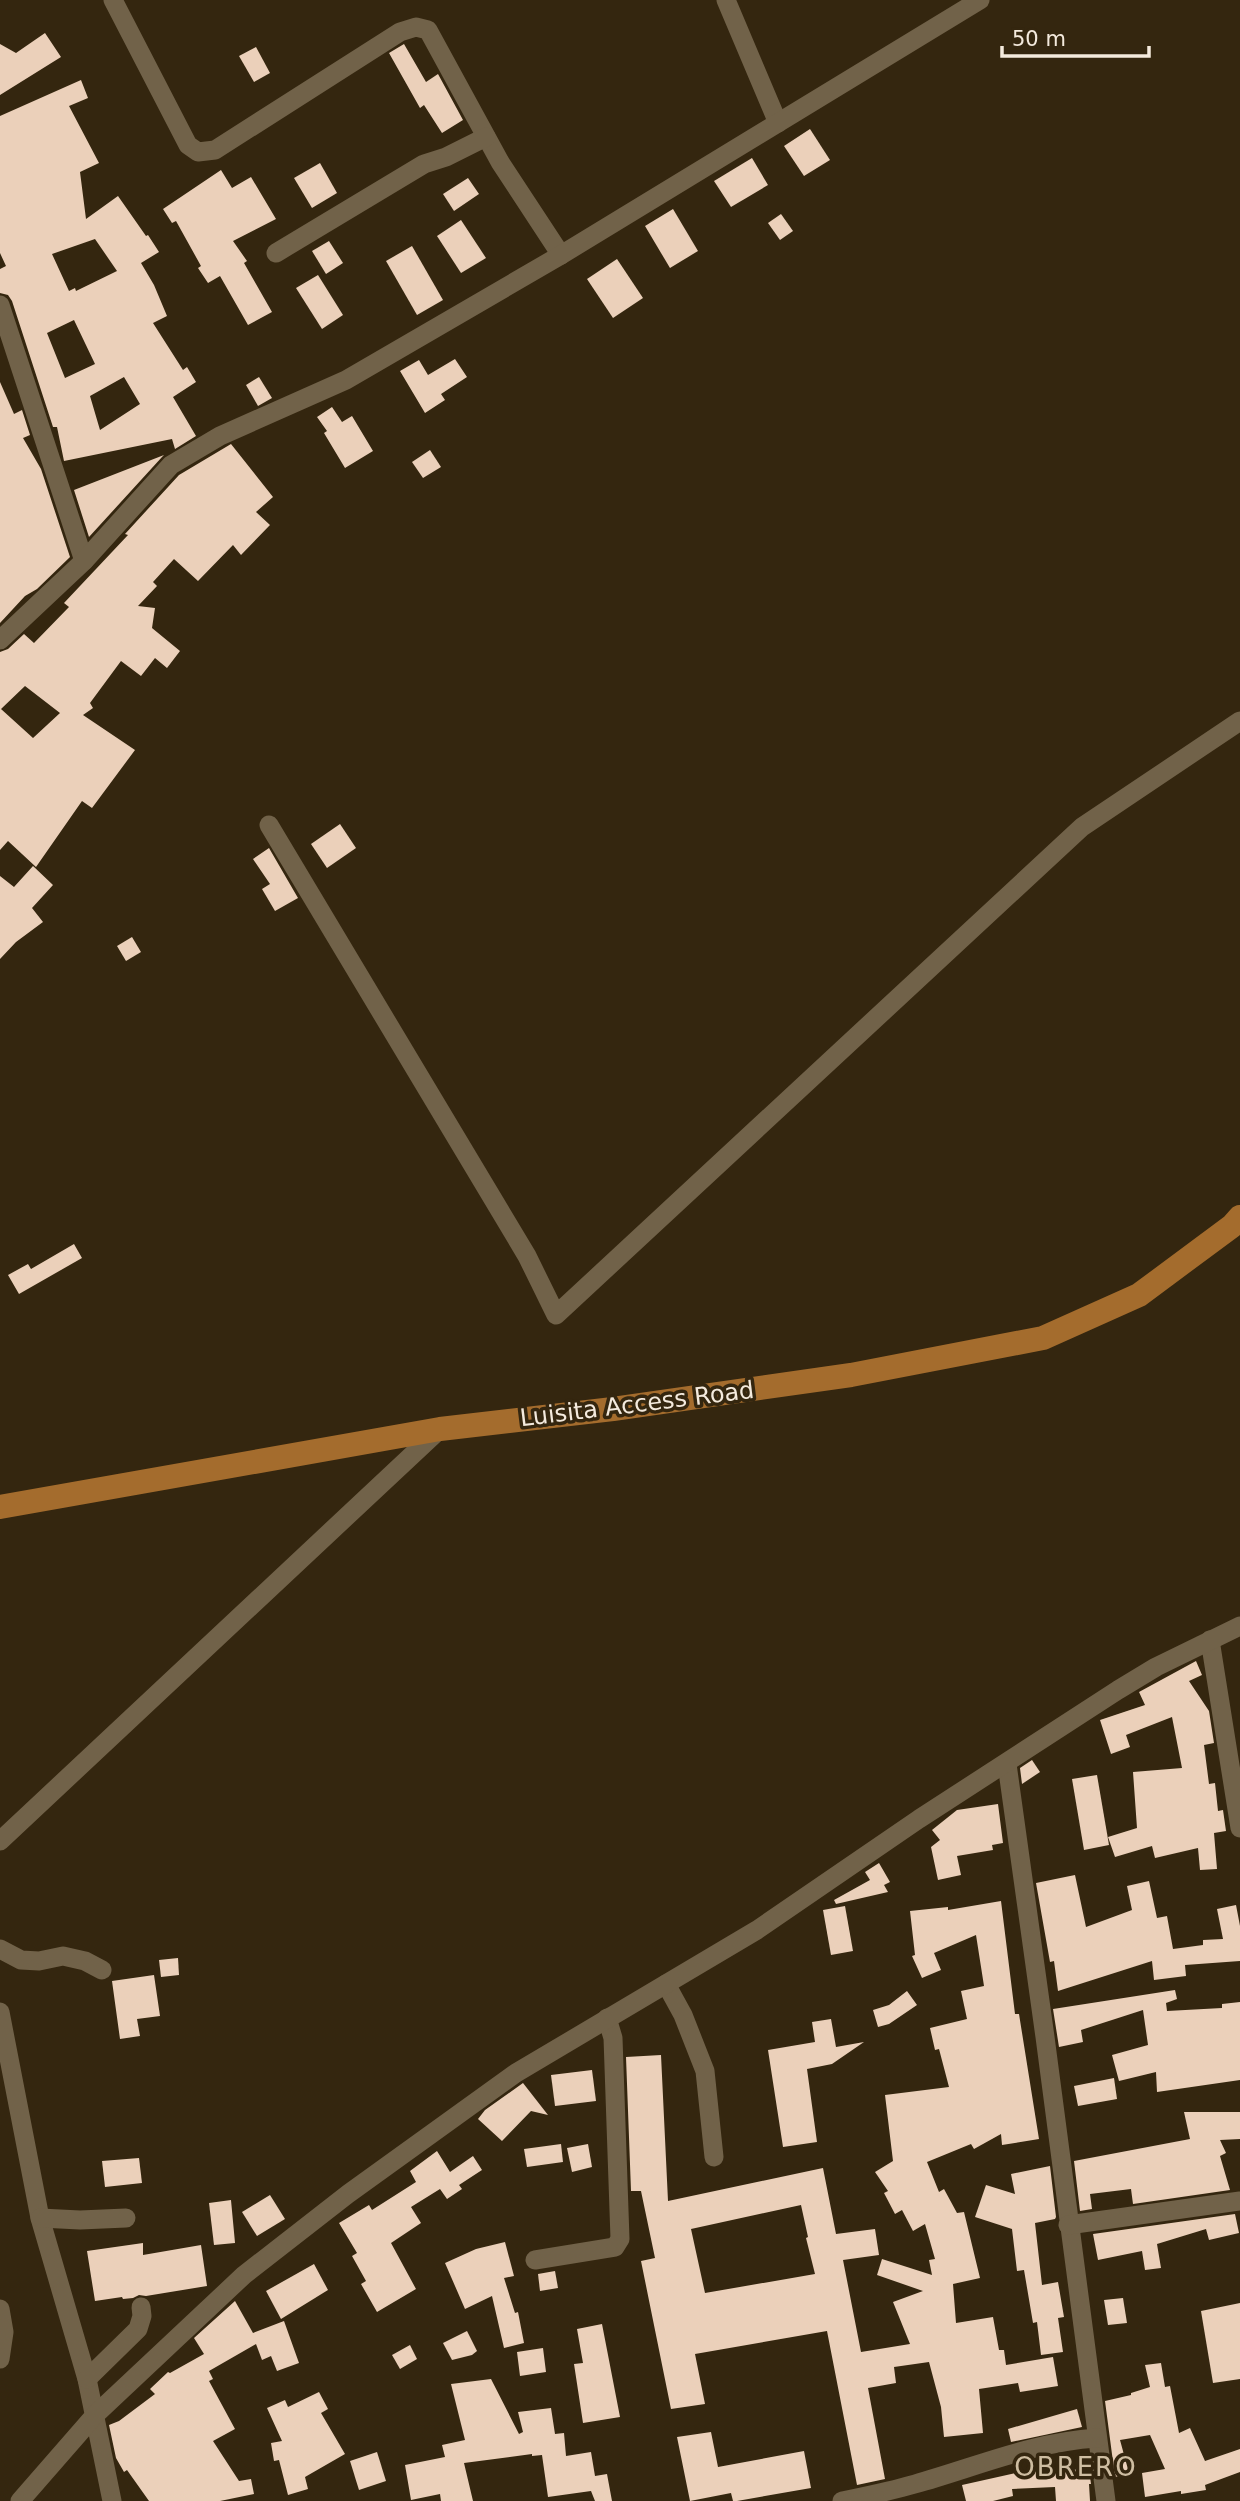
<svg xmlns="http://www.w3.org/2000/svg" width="1240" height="2501" font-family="'DejaVu Sans',sans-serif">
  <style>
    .building { fill: #ebd0ba; fill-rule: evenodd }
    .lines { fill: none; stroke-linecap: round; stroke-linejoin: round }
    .minor { stroke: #716249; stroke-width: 19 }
    .major { stroke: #a46c2d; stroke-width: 24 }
    .labels { text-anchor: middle; stroke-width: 7; stroke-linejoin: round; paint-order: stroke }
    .street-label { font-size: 24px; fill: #f4eadd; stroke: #34260f }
    .neighbourhood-label { font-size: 26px; letter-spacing: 2px; fill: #cebda1; stroke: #34260f }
  </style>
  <rect width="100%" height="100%" fill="#34260f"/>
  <g class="building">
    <polygon points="45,33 61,57 0,95 0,44 16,53"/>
    <polygon points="404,44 426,82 438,74 463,120 442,133 424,105 420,108 389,53"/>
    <polygon points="256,47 270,73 254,82 239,56"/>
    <path d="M81,80l7,18 -19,8 30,57 -19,9 6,47 32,-23 28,40 2,-1 11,17 -18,11 13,22 13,31 -14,7 30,47 4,-3 9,15 -23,15 23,39 -21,13 -3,-10 -108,22 -7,-34h-4l-41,-126 -4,-6 -8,-2v-24l6,-3 -6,-13v-137zM95,239l22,32 -41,20 -1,-3 -6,3 -17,-37zM74,320l21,44 -30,14 -18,-45zM124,377l16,27 -40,26 -10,-34z"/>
    <polygon points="810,129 830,160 804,176 784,146"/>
    <polygon points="752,158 768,185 731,207 714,181"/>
    <polygon points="320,163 337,193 312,208 294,178"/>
    <polygon points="221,170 232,188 251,177 276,219 233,241 247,261 244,263 272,312 248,325 220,276 208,283 198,268 201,266 176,221 172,223 163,209"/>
    <polygon points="468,178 479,194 454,211 443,194"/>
    <polygon points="673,209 698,251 670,268 645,226"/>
    <polygon points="781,214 793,231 780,240 768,223"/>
    <polygon points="461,220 486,258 461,273 437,236"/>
    <polygon points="329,241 343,263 326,274 312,251"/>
    <polygon points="412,246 443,300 417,315 386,261"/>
    <polygon points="617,259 643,298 613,318 587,279"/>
    <polygon points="318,275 343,315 322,329 296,288"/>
    <polygon points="455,359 467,377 441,394 445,400 425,413 400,371 419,360 428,375"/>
    <polygon points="259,377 272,398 258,406 246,385"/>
    <polygon points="0,382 14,414 22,410 30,435 23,438 41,469 70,557 37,589 25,596 0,623"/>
    <polygon points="332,407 342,422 352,416 373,451 345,468 324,433 327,431 317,417"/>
    <path d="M231,444l42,53 -17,15 14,13 -29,30 -8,-10 -35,36 -24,-22 -21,23 4,4 -19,20 17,2 -3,20 28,23 -13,17 -12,-10 -14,18 -20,-15 -31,42 3,5 -10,7 52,35 -43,58 -10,-7 -46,66 -28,-26 -8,9v-198l8,-3 16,-15 10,9 35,-36 -5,-4 64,-68 -3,-1 54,-59zM25,686l35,27 -27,25 -32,-29z"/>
    <polygon points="430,450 441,467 423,478 412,462"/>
    <polygon points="164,455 162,457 89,537 74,490"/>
    <polygon points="340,824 356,848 327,868 311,844"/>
    <polygon points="269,848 298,898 275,911 262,889 270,884 253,859"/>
    <polygon points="33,866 53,885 32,908 43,922 16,942 0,959 0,876 14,887"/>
    <polygon points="132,937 141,952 126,961 117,946"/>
    <polygon points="74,1244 82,1258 19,1294 8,1275 28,1264 31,1269"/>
    <polygon points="1196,1661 1202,1675 1189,1681 1209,1711 1214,1743 1204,1745 1209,1784 1215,1783 1218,1811 1223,1810 1226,1831 1214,1833 1217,1869 1200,1870 1198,1848 1155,1858 1152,1846 1115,1857 1108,1837 1137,1828 1133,1772 1182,1768 1172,1717 1126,1735 1130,1747 1111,1754 1100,1720 1145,1705 1139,1692"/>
    <polygon points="1032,1760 1040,1772 1022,1784 1020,1768"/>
    <polygon points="1097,1775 1109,1845 1084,1850 1072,1779"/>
    <polygon points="998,1804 1003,1843 992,1845 993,1850 957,1856 961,1875 938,1880 931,1847 940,1840 932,1830 957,1810"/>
    <polygon points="879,1863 890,1882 884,1885 888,1892 836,1904 834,1900 870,1880 865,1872"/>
    <polygon points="1075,1875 1086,1927 1132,1910 1127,1886 1149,1881 1157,1918 1167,1916 1173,1949 1203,1945 1203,1940 1223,1939 1217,1909 1236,1905 1240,1926 1240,1961 1185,1965 1186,1976 1154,1980 1152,1961 1058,1991 1054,1961 1050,1962 1036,1883"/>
    <path d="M1001,1901l14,113h4l20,125 -37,6 -1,-11 -27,15 -3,-5 -44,18 12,30 5,-3 13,24 7,-1 16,66 -27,6 3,39 37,-6 6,33h5l2,15 47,-8 5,29 -38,6 -2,-9 -39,6 4,44 -39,4 -3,-30 -12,-45 -35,5 2,16 -28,5 17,91 -28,6 -30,-154 -132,23 10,50 -34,5 -30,-148 14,-3 -14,-67h-10l-5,-134 35,-2 7,146 155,-33 13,66 39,-5 4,26 -36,5 18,92 49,-8 -17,-42 30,-11 -46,-16 5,-16 50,16 -3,-15 6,-1 -10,-35 -12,7 -11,-21 -7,4 -11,-21 4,-2 -13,-19 18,-11 -8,-66 64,-8 -10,-38 -4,1 -5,-22 37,-9 -6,-28 23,-5 -8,-51 -42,18 7,17 -19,8 -10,-22 3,-1 -5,-44 38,-4v3zM801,2205l7,32 -2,1 9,36 -110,19 -14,-64z"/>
    <polygon points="845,1906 853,1951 831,1955 823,1910"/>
    <polygon points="178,1958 179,1975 161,1977 159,1960"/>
    <polygon points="154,1975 160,2016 137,2019 140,2036 120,2039 112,1981"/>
    <polygon points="1175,1990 1177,1999 1166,2003 1167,2011 1222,2008 1222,2004 1240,2002 1240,2080 1157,2092 1156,2072 1119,2081 1112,2055 1148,2045 1143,2010 1081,2030 1083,2042 1059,2047 1053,2009"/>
    <polygon points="907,1991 917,2005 889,2024 878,2027 873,2010 889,2005"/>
    <polygon points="831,2019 836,2047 864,2042 832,2064 807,2069 817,2142 783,2147 768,2050 815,2042 812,2022"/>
    <polygon points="592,2070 596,2101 555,2106 551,2075"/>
    <polygon points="1114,2078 1117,2099 1078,2106 1074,2086"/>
    <polygon points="523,2083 548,2115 531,2111 502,2141 478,2119 485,2110"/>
    <polygon points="1184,2112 1240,2112 1240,2139 1220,2140 1226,2153 1220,2156 1230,2190 1133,2204 1131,2189 1090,2194 1092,2209 1080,2211 1074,2161 1190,2139"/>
    <polygon points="561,2144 563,2162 527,2167 524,2149"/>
    <polygon points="588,2144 592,2167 572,2172 567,2148"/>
    <polygon points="437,2151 450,2172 473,2156 482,2170 459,2185 462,2189 447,2199 440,2189 411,2207 421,2223 391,2243 416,2289 377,2312 361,2284 366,2281 352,2256 357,2253 339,2223 369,2205 372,2210 416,2182 410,2171"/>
    <polygon points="139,2158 142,2183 105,2187 102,2161"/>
    <polygon points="1050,2166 1056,2217 1055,2219 1035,2223 1042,2285 1058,2282 1064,2317 1058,2318 1063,2352 1041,2355 1037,2322 1033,2323 1024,2270 1017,2271 1012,2229 975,2217 986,2185 1015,2194 1011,2174"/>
    <polygon points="270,2195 285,2219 257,2236 242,2212"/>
    <polygon points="231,2200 235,2243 214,2245 209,2203"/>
    <polygon points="1235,2214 1239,2233 1209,2240 1206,2229 1157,2244 1161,2268 1145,2270 1142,2251 1098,2260 1093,2234"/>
    <polygon points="505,2242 514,2276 504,2278 515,2313 518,2312 524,2343 504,2348 492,2296 465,2309 445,2263 476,2249"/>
    <polygon points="143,2243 143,2255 201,2245 207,2286 146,2296 139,2295 133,2298 123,2299 122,2297 95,2301 87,2251"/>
    <polygon points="314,2264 328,2290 281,2319 266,2291"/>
    <polygon points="555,2271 558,2288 540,2291 538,2274"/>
    <polygon points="1123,2298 1127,2323 1108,2325 1104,2300"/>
    <polygon points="235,2301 253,2333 284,2321 299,2363 277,2371 271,2356 262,2360 256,2344 209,2371 213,2379 209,2381 235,2429 213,2441 239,2481 251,2479 254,2494 220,2501 149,2501 127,2470 124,2472 116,2458 109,2425 119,2421 155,2394 150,2389 168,2372 170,2373 204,2354 194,2338"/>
    <polygon points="1240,2303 1240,2379 1213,2383 1201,2311"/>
    <polygon points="602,2324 620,2417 583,2423 574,2364 583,2363 577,2329"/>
    <polygon points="467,2331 477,2351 472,2355 452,2360 443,2343"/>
    <polygon points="410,2345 417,2359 400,2369 392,2355"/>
    <polygon points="543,2348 546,2372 520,2376 517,2352"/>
    <polygon points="1161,2363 1165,2387 1170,2386 1179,2433 1190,2428 1205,2461 1240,2449 1240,2472 1205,2485 1206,2490 1181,2494 1181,2491 1145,2497 1142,2473 1165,2469 1150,2435 1120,2440 1129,2473 1115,2477 1105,2401 1131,2395 1131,2393 1150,2387 1145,2365"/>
    <polygon points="491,2379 519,2434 523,2432 518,2412 551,2408 555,2434 564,2433 566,2456 591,2452 595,2476 607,2474 612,2501 595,2501 591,2491 548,2497 542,2455 532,2456 532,2454 464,2463 473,2501 441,2501 440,2494 411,2500 405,2465 445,2457 442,2445 465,2440 451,2384"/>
    <polygon points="319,2392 328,2409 321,2413 345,2454 305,2477 308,2489 288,2495 279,2460 274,2461 271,2443 282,2441 267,2408 285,2400 288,2407"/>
    <polygon points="1077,2409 1082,2427 1011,2442 1008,2429"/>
    <polygon points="711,2432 718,2467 804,2451 811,2488 737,2501 733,2501 731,2493 690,2501 677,2437"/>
    <polygon points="377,2452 386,2481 359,2490 350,2461"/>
    <polygon points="1089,2469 1091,2484 1089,2484 1090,2501 1056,2501 1055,2487 1012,2489 1013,2496 993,2501 966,2501 962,2485 1020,2472"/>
  </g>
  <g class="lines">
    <g class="minor">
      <polyline points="113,0 188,145 198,152 215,150 400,32 416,27 428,30 500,162 561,255"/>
      <polyline points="726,0 778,123"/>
      <polyline points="276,253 424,164 446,157 486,137"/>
      <polyline points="0,305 84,561"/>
      <polyline points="0,640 84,561 171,465 220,436 346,380 561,255 980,0"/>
      <polyline points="269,825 527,1256 556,1315 1082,827 1240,721"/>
      <polyline points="1210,1640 1240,1828"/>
      <polyline points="1007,1764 1045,2037 1106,2501"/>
      <polyline points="0,1841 440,1429"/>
      <polyline points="0,1949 21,1960 39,1961 63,1956 85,1961 102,1970"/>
      <polyline points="666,1984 683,2015 705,2071 714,2157"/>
      <polyline points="0,2012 40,2218 87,2379 112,2501"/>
      <polyline points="40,2218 80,2220 126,2218"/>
      <polyline points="1068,2225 1240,2201"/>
      <polyline points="535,2260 615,2247 620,2239 613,2038 607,2018"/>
      <polyline points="0,2309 4,2332 0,2359"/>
      <polyline points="87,2379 138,2329 142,2316 141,2307"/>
      <polyline points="20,2501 95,2415 244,2275 348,2194 516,2073 757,1930 919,1819 1118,1690 1156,1667 1240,1626"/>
      <path d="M842,2501c24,-5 49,-10 73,-17 61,-17 118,-42 182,-46"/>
    </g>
    <polyline class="major" points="0,1507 440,1429 613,1409 851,1375 1043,1338 1139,1295 1232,1226 1240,1217"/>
  </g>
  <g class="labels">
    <g class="street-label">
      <text transform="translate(637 1404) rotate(-7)" y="8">Luisita Access Road</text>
    </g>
    <g class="neighbourhood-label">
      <text x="1076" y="2476">OBRERO</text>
    </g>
  </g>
  <path d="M1002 46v10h147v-10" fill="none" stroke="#f4eadd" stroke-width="3.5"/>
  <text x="1012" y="46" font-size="21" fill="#f4eadd" stroke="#34260f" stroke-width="5" paint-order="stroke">50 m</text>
</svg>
